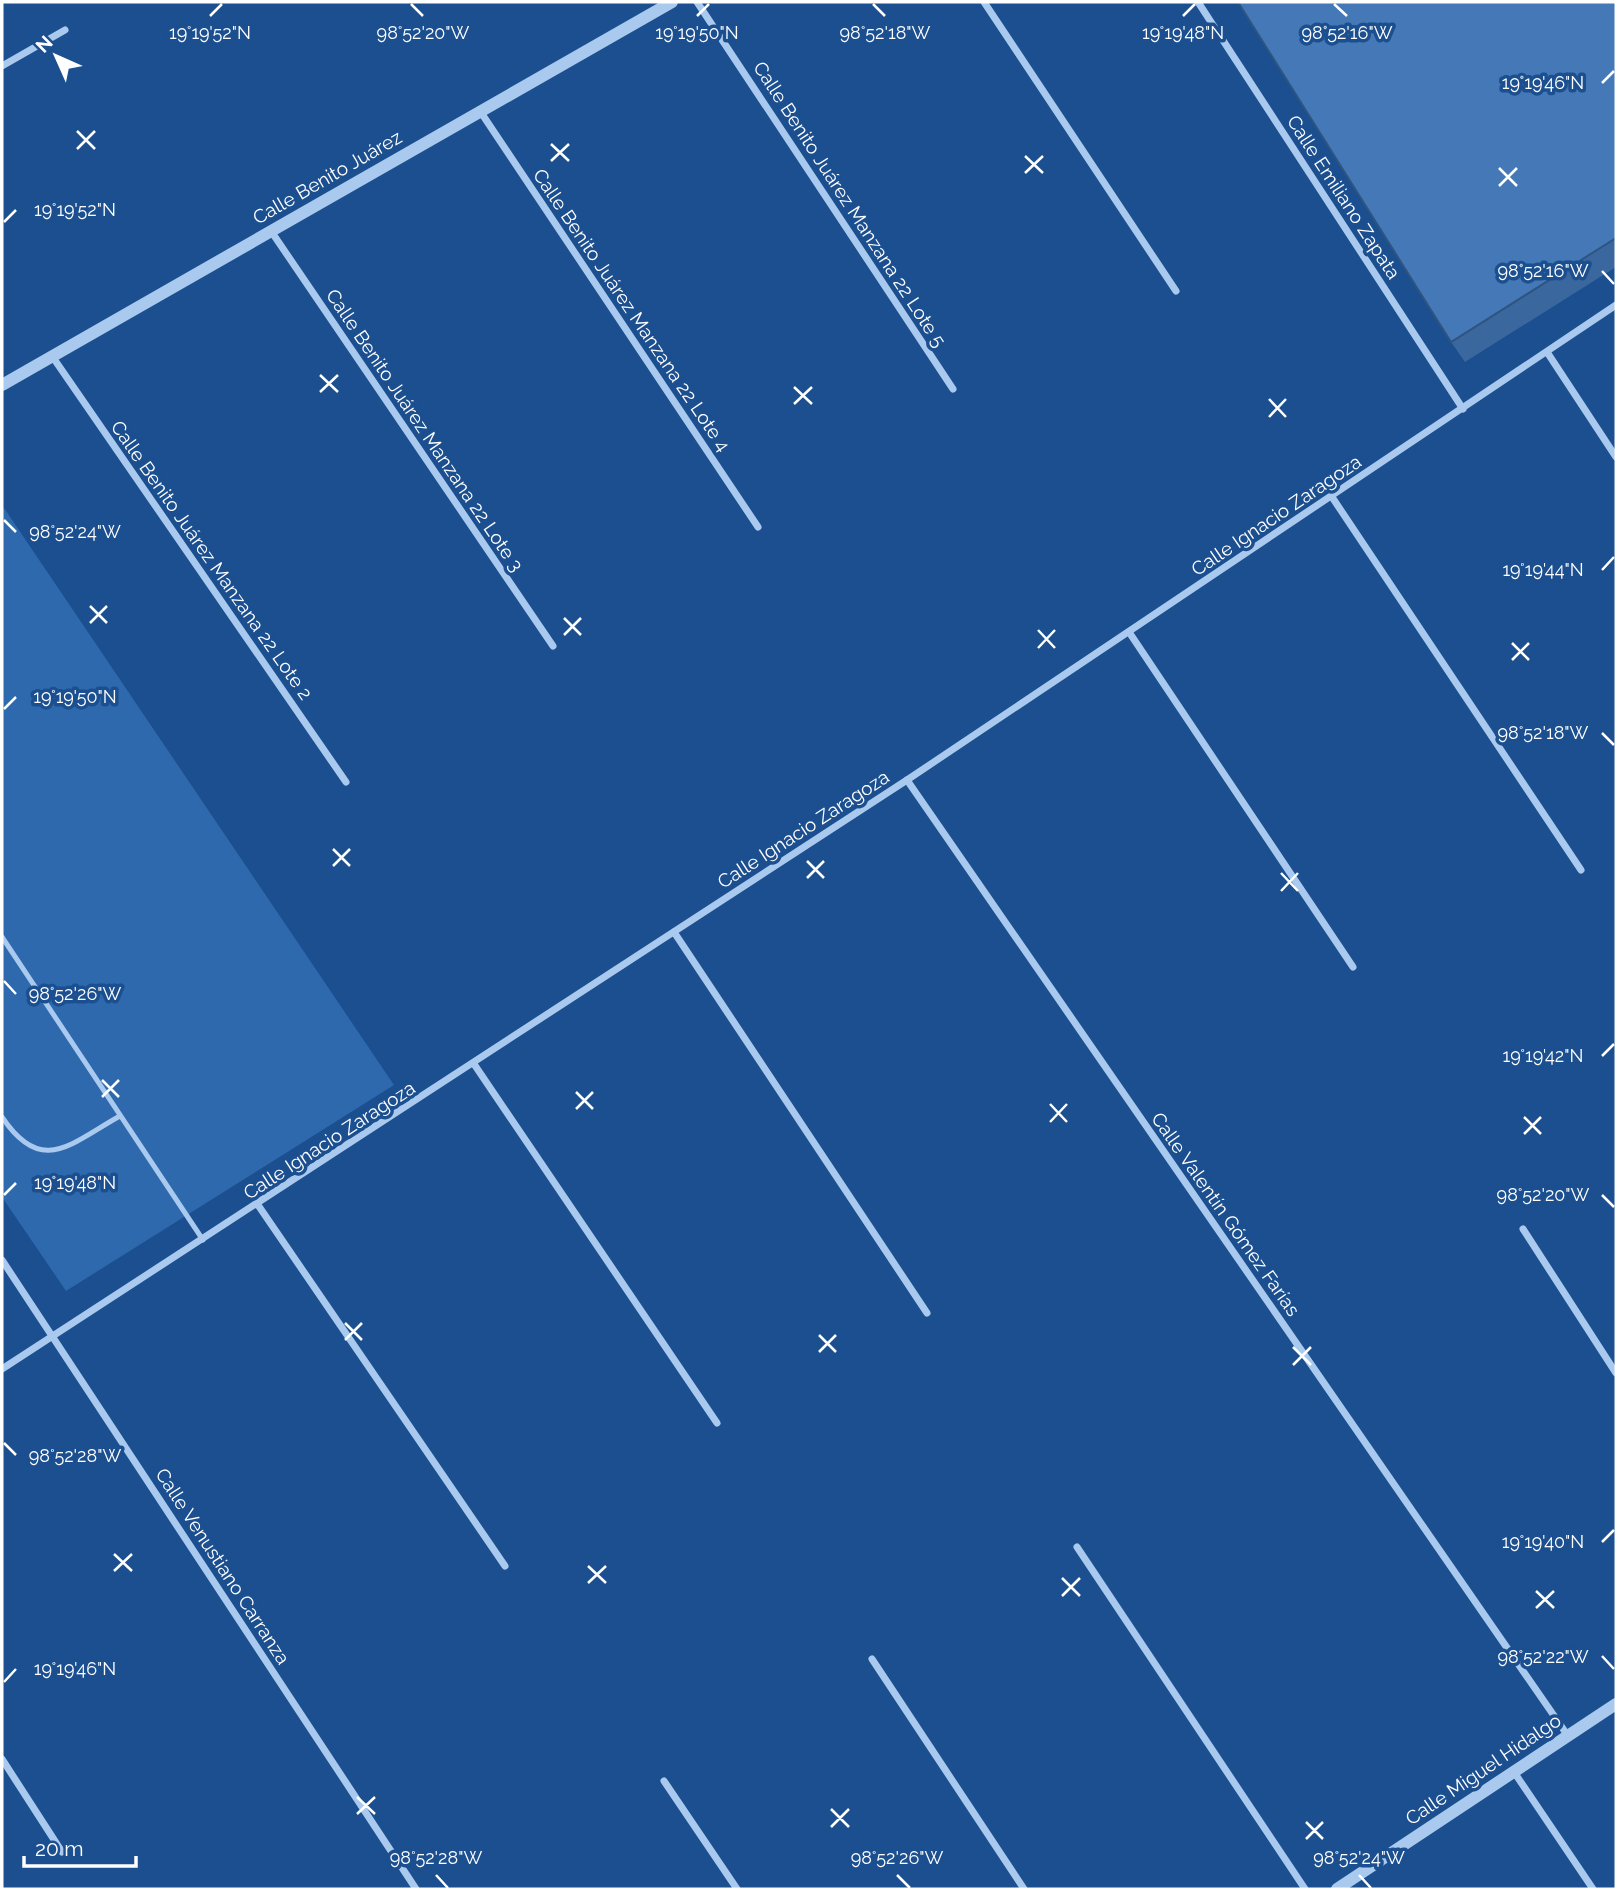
<svg xmlns="http://www.w3.org/2000/svg" width="1618" height="1891" font-family="Raleway,sans-serif">
  <style>
    .green { fill: #2e69ad }
    .lines { fill: none; stroke-linecap: round; stroke-linejoin: round }
    .service { stroke: #a9c9ee; stroke-width: 5 }
    .minor { stroke: #a9c9ee; stroke-width: 7 }
    .tertiary { stroke: #a9c9ee; stroke-width: 12 }
    .wall { fill: #3a679d }
    .building { fill: #4478b7; stroke: #305480; stroke-width: 2 }
    .ticks { fill: none; stroke: #fff; stroke-width: 2.5 }
    .labels { text-anchor: middle; stroke-width: 7; stroke-linejoin: round; paint-order: stroke }
    .street-label { font-size: 19px; fill: #fff; stroke: #1b4f8f }
    .ticks-label { font-size: 18px; text-anchor: middle; fill: #fff; stroke: #1b4f8f; stroke-width: 7; stroke-linejoin: round; paint-order: stroke }
  </style>
  <rect width="100%" height="100%" fill="#1b4f8f"/>
  <polygon class="green" points="2,505 394,1085 66,1291 2,1197"/>
  <g class="lines">
    <g class="service">
      <polyline points="2,937 203,1240"/>
      <path d="M2,1117c40,60 69,26 118,-1"/>
    </g>
    <g class="minor">
      <polyline points="697,2 953,389"/>
      <polyline points="984,2 1176,291"/>
      <polyline points="1198,2 1463,409"/>
      <polyline points="2,66 65,30"/>
      <polyline points="480,111 758,527"/>
      <polyline points="271,231 553,646"/>
      <polyline points="1547,352 1616,457"/>
      <polyline points="52,356 346,782"/>
      <polyline points="1332,497 1581,870"/>
      <polyline points="1129,632 1353,967"/>
      <polyline points="907,780 1568,1736"/>
      <polyline points="674,932 927,1313"/>
      <polyline points="474,1064 717,1423"/>
      <polyline points="258,1205 505,1566"/>
      <polyline points="1523,1229 1616,1373"/>
      <polyline points="2,1260 416,1889"/>
      <polyline points="2,1369 907,780 1616,305"/>
      <polyline points="1077,1547 1305,1889"/>
      <polyline points="872,1659 1024,1889"/>
      <polyline points="2,1759 62,1852"/>
      <polyline points="1514,1772 1593,1889"/>
      <polyline points="664,1781 737,1889"/>
    </g>
    <g class="tertiary">
      <polyline points="2,385 672,2"/>
      <polyline points="1337,1889 1616,1704"/>
    </g>
  </g>
  <polygon class="wall" points="1616,2 1616,267 1465,362 1451,342"/>
  <polygon class="building" points="1238,2 1616,2 1616,238 1451,342"/>
  <path class="ticks" d="M411,4l12,12M873,4l12,12M1334,4l13,12M210,16l12,-12M697,16l12,-12M1183,16l12,-12M1602,83l12,-12M77,131l18,18M551,144l18,17M77,149l18,-18M1025,156l18,17M551,161l18,-17M1499,168l18,18M1025,173l18,-17M1499,186l18,-18M4,222l12,-12M1602,271l12,13M320,375l18,17M794,387l18,17M320,392l18,-17M1269,399l17,18M794,404l18,-17M1269,417l17,-18M4,520l12,12M1602,570l12,-13M90,606l17,17M564,618l17,17M90,623l17,-17M1038,630l17,18M564,635l17,-17M1512,643l17,17M1038,648l17,-18M1512,660l17,-17M4,709l12,-12M1602,733l12,12M333,849l17,17M807,861l17,17M333,866l17,-17M1281,873l17,18M807,878l17,-17M1281,891l17,-18M4,981l12,13M1602,1056l12,-12M102,1080l17,17M576,1092l17,17M102,1097l17,-17M1050,1104l17,18M576,1109l17,-17M1524,1117l17,17M1050,1122l17,-18M1524,1134l17,-17M4,1195l12,-12M1602,1195l12,12M345,1323l17,17M819,1335l17,17M345,1340l17,-17M1293,1347l18,18M819,1352l17,-17M1293,1365l18,-18M4,1443l12,12M1602,1542l12,-12M114,1554l18,17M588,1566l18,17M114,1571l18,-17M1062,1578l18,18M588,1583l18,-17M1536,1591l18,17M1062,1596l18,-18M1536,1608l18,-17M1602,1656l12,13M4,1682l12,-13M357,1797l18,17M831,1809l18,18M357,1814l18,-17M1306,1822l17,17M831,1827l18,-18M1306,1839l17,-17M436,1875l12,13M897,1875l13,13M1359,1875l12,13"/>
  <g class="labels">
    <g class="street-label">
      <text transform="translate(327 177) rotate(-30)" y="7">Calle Benito Juárez</text>
      <text transform="translate(1344 197) rotate(57)" y="7">Calle Emiliano Zapata</text>
      <text transform="translate(850 204) rotate(57)" y="7">Calle Benito Juárez Manzana 22 Lote 5</text>
      <text transform="translate(632 310) rotate(56)" y="7">Calle Benito Juárez Manzana 22 Lote 4</text>
      <text transform="translate(425 430) rotate(56)" y="7">Calle Benito Juárez Manzana 22 Lote 3</text>
      <text transform="translate(1276 515) rotate(-34)" y="7">Calle Ignacio Zaragoza</text>
      <text transform="translate(212 560) rotate(55)" y="7">Calle Benito Juárez Manzana 22 Lote 2</text>
      <text transform="translate(803 829) rotate(-33)" y="7">Calle Ignacio Zaragoza</text>
      <text transform="translate(329 1140) rotate(-33)" y="7">Calle Ignacio Zaragoza</text>
      <text transform="translate(1226 1214) rotate(55)" y="7">Calle Valentín Gómez Farías</text>
      <text transform="translate(223 1566) rotate(57)" y="7">Calle Venustiano Carranza</text>
      <text transform="translate(1483 1769) rotate(-34)" y="7">Calle Miguel Hidalgo</text>
    </g>
  </g>
  <g class="ticks-label">
    <text x="210" y="39">19°19'52"N</text>
    <text x="423" y="39">98°52'20"W</text>
    <text x="697" y="39">19°19'50"N</text>
    <text x="885" y="39">98°52'18"W</text>
    <text x="1183" y="39">19°19'48"N</text>
    <text x="1347" y="39">98°52'16"W</text>
    <text x="1543" y="89">19°19'46"N</text>
    <text x="75" y="216">19°19'52"N</text>
    <text x="1543" y="277">98°52'16"W</text>
    <text x="75" y="538">98°52'24"W</text>
    <text x="1543" y="576">19°19'44"N</text>
    <text x="75" y="703">19°19'50"N</text>
    <text x="1543" y="739">98°52'18"W</text>
    <text x="75" y="1000">98°52'26"W</text>
    <text x="1543" y="1062">19°19'42"N</text>
    <text x="75" y="1189">19°19'48"N</text>
    <text x="1543" y="1201">98°52'20"W</text>
    <text x="75" y="1462">98°52'28"W</text>
    <text x="1543" y="1548">19°19'40"N</text>
    <text x="1543" y="1663">98°52'22"W</text>
    <text x="75" y="1675">19°19'46"N</text>
    <text x="436" y="1864">98°52'28"W</text>
    <text x="897" y="1864">98°52'26"W</text>
    <text x="1359" y="1864">98°52'24"W</text>
  </g>
  <rect width="1618" height="1891" fill="none" stroke="#ffffff" stroke-width="7"/>
  <g transform="translate(56 56) rotate(315)" stroke="#1b4f8f" stroke-width="5" paint-order="stroke">
  <path d="M0-5L12 26L0 18L-12 26Z" fill="#ffffff"/>
  <text y="-10" font-size="19" font-weight="bold" text-anchor="middle" fill="#ffffff">N</text>
  </g>
  <path d="M24 1856v10h112v-10" fill="none" stroke="#ffffff" stroke-width="3.5"/>
  <text x="35" y="1856" font-size="21" fill="#ffffff" stroke="#1b4f8f" stroke-width="5" paint-order="stroke">20 m</text>
</svg>
